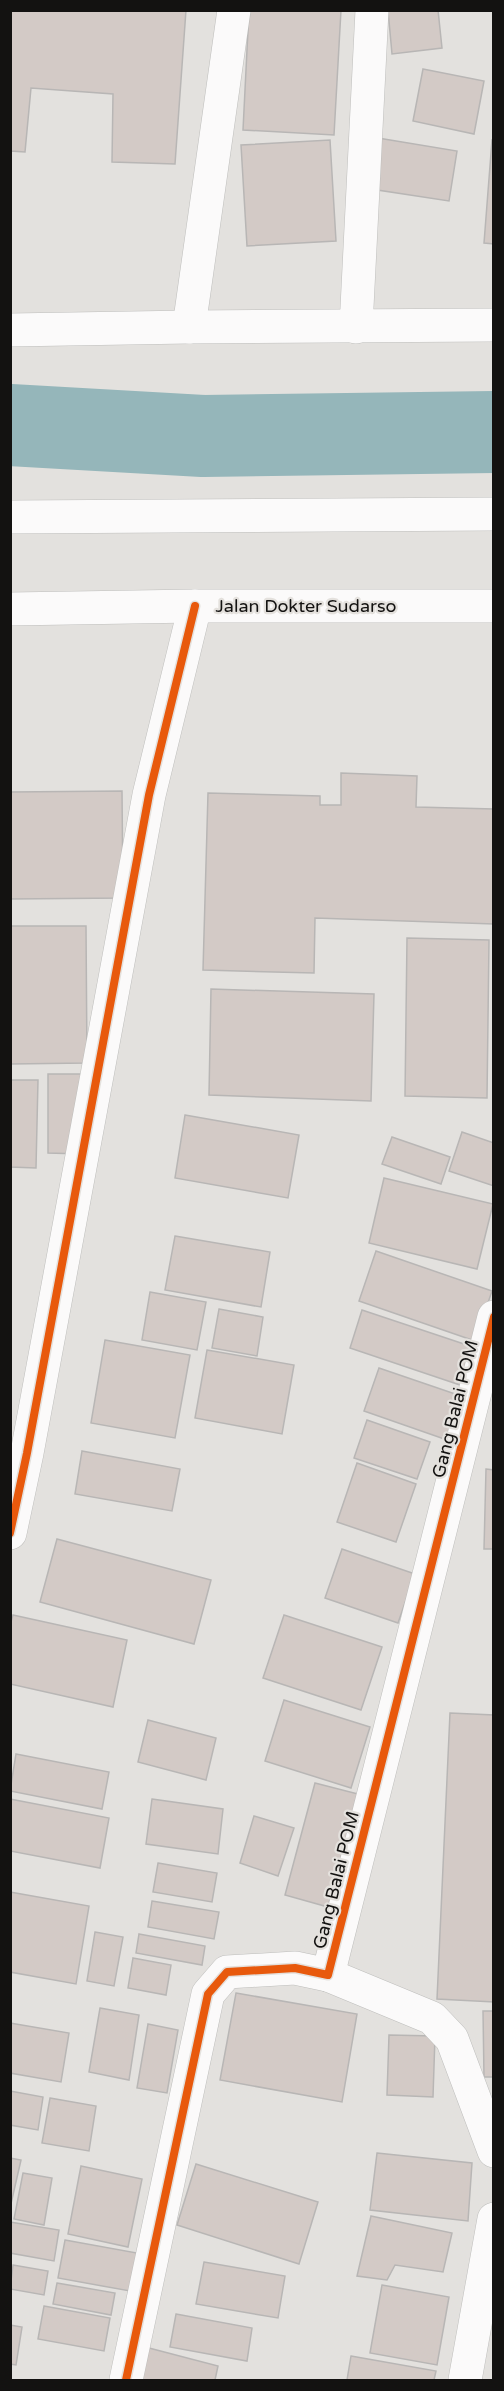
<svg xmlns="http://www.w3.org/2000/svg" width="504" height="2391" font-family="'Varela Round',sans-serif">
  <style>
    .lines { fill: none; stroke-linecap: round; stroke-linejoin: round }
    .river { stroke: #95b6ba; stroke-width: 82 }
    .building { fill: #d3cac6; stroke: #b8b6b5; stroke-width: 1.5 }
    .minor-casing { stroke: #bebebc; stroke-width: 34 }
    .tertiary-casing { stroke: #bebebc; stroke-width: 34 }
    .minor { stroke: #fbfafa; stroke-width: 33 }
    .tertiary { stroke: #fbfafa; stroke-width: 33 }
    .cycleway-casing { stroke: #e4e1dd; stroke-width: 11 }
    .cycleway { stroke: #e8590c; stroke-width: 8 }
    .labels { text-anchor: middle; stroke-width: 4.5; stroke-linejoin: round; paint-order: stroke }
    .street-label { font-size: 18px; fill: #131211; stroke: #e4e1dd }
  </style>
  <rect width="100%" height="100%" fill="#e3e1de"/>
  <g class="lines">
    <polyline class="river" points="10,425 203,436 494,432"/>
  </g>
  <g class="building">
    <polygon points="10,10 186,10 175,164 112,162 113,94 31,88 25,152 10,151"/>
    <polygon points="249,10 341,10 334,135 243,130"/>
    <polygon points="388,10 438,10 442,48 392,54"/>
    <polygon points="423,69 484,81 474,134 413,121"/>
    <polygon points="378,138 457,151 449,201 371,189"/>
    <polygon points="330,140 336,241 247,246 241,145"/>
    <polygon points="492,140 494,140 494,244 484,243"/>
    <polygon points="341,773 417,776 416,807 494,809 494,924 315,918 314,973 203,970 208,793 320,796 320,805 341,805"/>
    <polygon points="122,791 123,898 10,899 10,792"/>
    <polygon points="10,926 86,926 87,1063 10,1064"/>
    <polygon points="407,938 489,940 487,1098 405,1096"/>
    <polygon points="211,989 374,994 371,1101 209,1095"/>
    <polygon points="48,1074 81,1074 81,1154 48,1153"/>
    <polygon points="10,1080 38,1080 36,1168 10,1167"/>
    <polygon points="185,1115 299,1135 288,1198 175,1178"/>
    <polygon points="462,1132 494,1143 494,1186 449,1171"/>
    <polygon points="392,1137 450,1157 441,1184 382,1164"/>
    <polygon points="384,1178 493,1204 477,1269 369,1243"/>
    <polygon points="175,1236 270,1252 261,1307 165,1290"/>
    <polygon points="376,1251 492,1291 475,1341 359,1301"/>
    <polygon points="150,1292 206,1302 197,1350 142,1340"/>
    <polygon points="219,1309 263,1317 257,1356 212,1348"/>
    <polygon points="362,1310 473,1347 460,1385 350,1348"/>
    <polygon points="105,1340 190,1355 175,1438 91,1423"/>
    <polygon points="207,1350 294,1365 282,1434 195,1418"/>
    <polygon points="379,1368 464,1397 450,1441 364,1411"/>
    <polygon points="367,1420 430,1442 417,1479 354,1458"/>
    <polygon points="82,1451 180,1469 172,1511 75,1494"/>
    <polygon points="357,1463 416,1484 396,1542 337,1522"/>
    <polygon points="486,1469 494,1470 494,1549 484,1549"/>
    <polygon points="57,1539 211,1580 194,1644 40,1602"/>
    <polygon points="342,1549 415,1574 398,1623 325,1598"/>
    <polygon points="13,1615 127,1640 113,1707 10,1684 10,1625"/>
    <polygon points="284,1615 382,1647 361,1710 263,1678"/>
    <polygon points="284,1700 370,1727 351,1788 265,1761"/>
    <polygon points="450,1713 494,1715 494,2002 437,1999"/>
    <polygon points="148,1720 216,1738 206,1780 138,1762"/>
    <polygon points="16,1754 109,1772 102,1809 10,1791"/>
    <polygon points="315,1783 358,1794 328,1907 285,1895"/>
    <polygon points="10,1799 109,1818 100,1868 10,1851"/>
    <polygon points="152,1799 223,1809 218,1854 146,1844"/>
    <polygon points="254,1816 294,1828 278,1876 240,1863"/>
    <polygon points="158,1863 217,1873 212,1902 153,1892"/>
    <polygon points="10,1892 89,1906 76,1984 10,1972"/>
    <polygon points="152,1901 219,1912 214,1939 148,1927"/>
    <polygon points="95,1932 123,1937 114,1986 87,1981"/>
    <polygon points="139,1934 205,1946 202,1965 136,1953"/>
    <polygon points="133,1958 171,1965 166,1995 128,1988"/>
    <polygon points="236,1993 357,2014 342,2102 220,2080"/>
    <polygon points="100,2008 139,2015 129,2080 89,2072"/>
    <polygon points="483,2011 494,2011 494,2077 484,2077"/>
    <polygon points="10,2023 69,2033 61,2082 10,2073"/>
    <polygon points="148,2024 178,2030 167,2093 137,2088"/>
    <polygon points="389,2035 435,2036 433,2097 387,2095"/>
    <polygon points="10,2091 43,2097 38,2130 10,2125"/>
    <polygon points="50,2098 96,2106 89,2151 42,2143"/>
    <polygon points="377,2153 472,2163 468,2221 370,2210"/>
    <polygon points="10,2158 21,2160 10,2208"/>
    <polygon points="196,2164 318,2202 299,2264 177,2225"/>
    <polygon points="81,2166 142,2179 128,2247 68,2234"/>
    <polygon points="23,2173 52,2178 44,2225 14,2219"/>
    <polygon points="371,2216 452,2233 443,2272 395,2265 387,2280 357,2276"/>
    <polygon points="10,2222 59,2230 54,2261 10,2253"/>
    <polygon points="65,2240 137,2253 130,2291 58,2278"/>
    <polygon points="204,2262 285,2276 278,2318 196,2304"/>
    <polygon points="13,2265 48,2271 44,2295 10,2289"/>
    <polygon points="57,2283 115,2293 111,2315 53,2304"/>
    <polygon points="382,2285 449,2297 437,2365 370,2353"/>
    <polygon points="44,2306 110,2318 104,2351 38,2339"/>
    <polygon points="176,2314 252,2328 247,2361 170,2347"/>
    <polygon points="10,2325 22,2327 16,2365 10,2364"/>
    <polygon points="149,2348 218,2366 215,2380 141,2380"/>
    <polygon points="351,2356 436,2371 434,2380 347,2380"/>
  </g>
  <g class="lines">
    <g class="minor-casing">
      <g id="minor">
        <polyline points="189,327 234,10"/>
        <polyline points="356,327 372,10"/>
        <polyline points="10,517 494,514"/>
        <polyline points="10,609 195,606 494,606"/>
        <polyline points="10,1533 27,1453 149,795 195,606"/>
        <polyline points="328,1975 432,2018 452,2039 494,2151"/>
        <polyline points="126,2380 208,1994 227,1972 295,1968 328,1975 494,1317"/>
        <polyline points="465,2380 494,2219"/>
      </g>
    </g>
    <g class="tertiary-casing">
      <polyline id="tertiary" points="10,330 189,327 494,325"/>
    </g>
    <use href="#minor" class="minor"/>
    <use href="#tertiary" class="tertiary"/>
    <g class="cycleway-casing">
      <g id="cycleway">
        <polyline points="10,1533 27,1453 149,795 195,606"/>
        <polyline points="126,2380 208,1994 227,1972 295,1968 328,1975 494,1317"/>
      </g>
    </g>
    <use href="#cycleway" class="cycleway"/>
  </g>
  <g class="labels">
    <g class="street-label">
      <text x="306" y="612">Jalan Dokter Sudarso</text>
      <text transform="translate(455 1409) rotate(-76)" y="6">Gang Balai POM</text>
      <text transform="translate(336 1880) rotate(-76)" y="6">Gang Balai POM</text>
    </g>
  </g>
  <rect width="504" height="2391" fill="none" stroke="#131211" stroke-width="24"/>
</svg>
